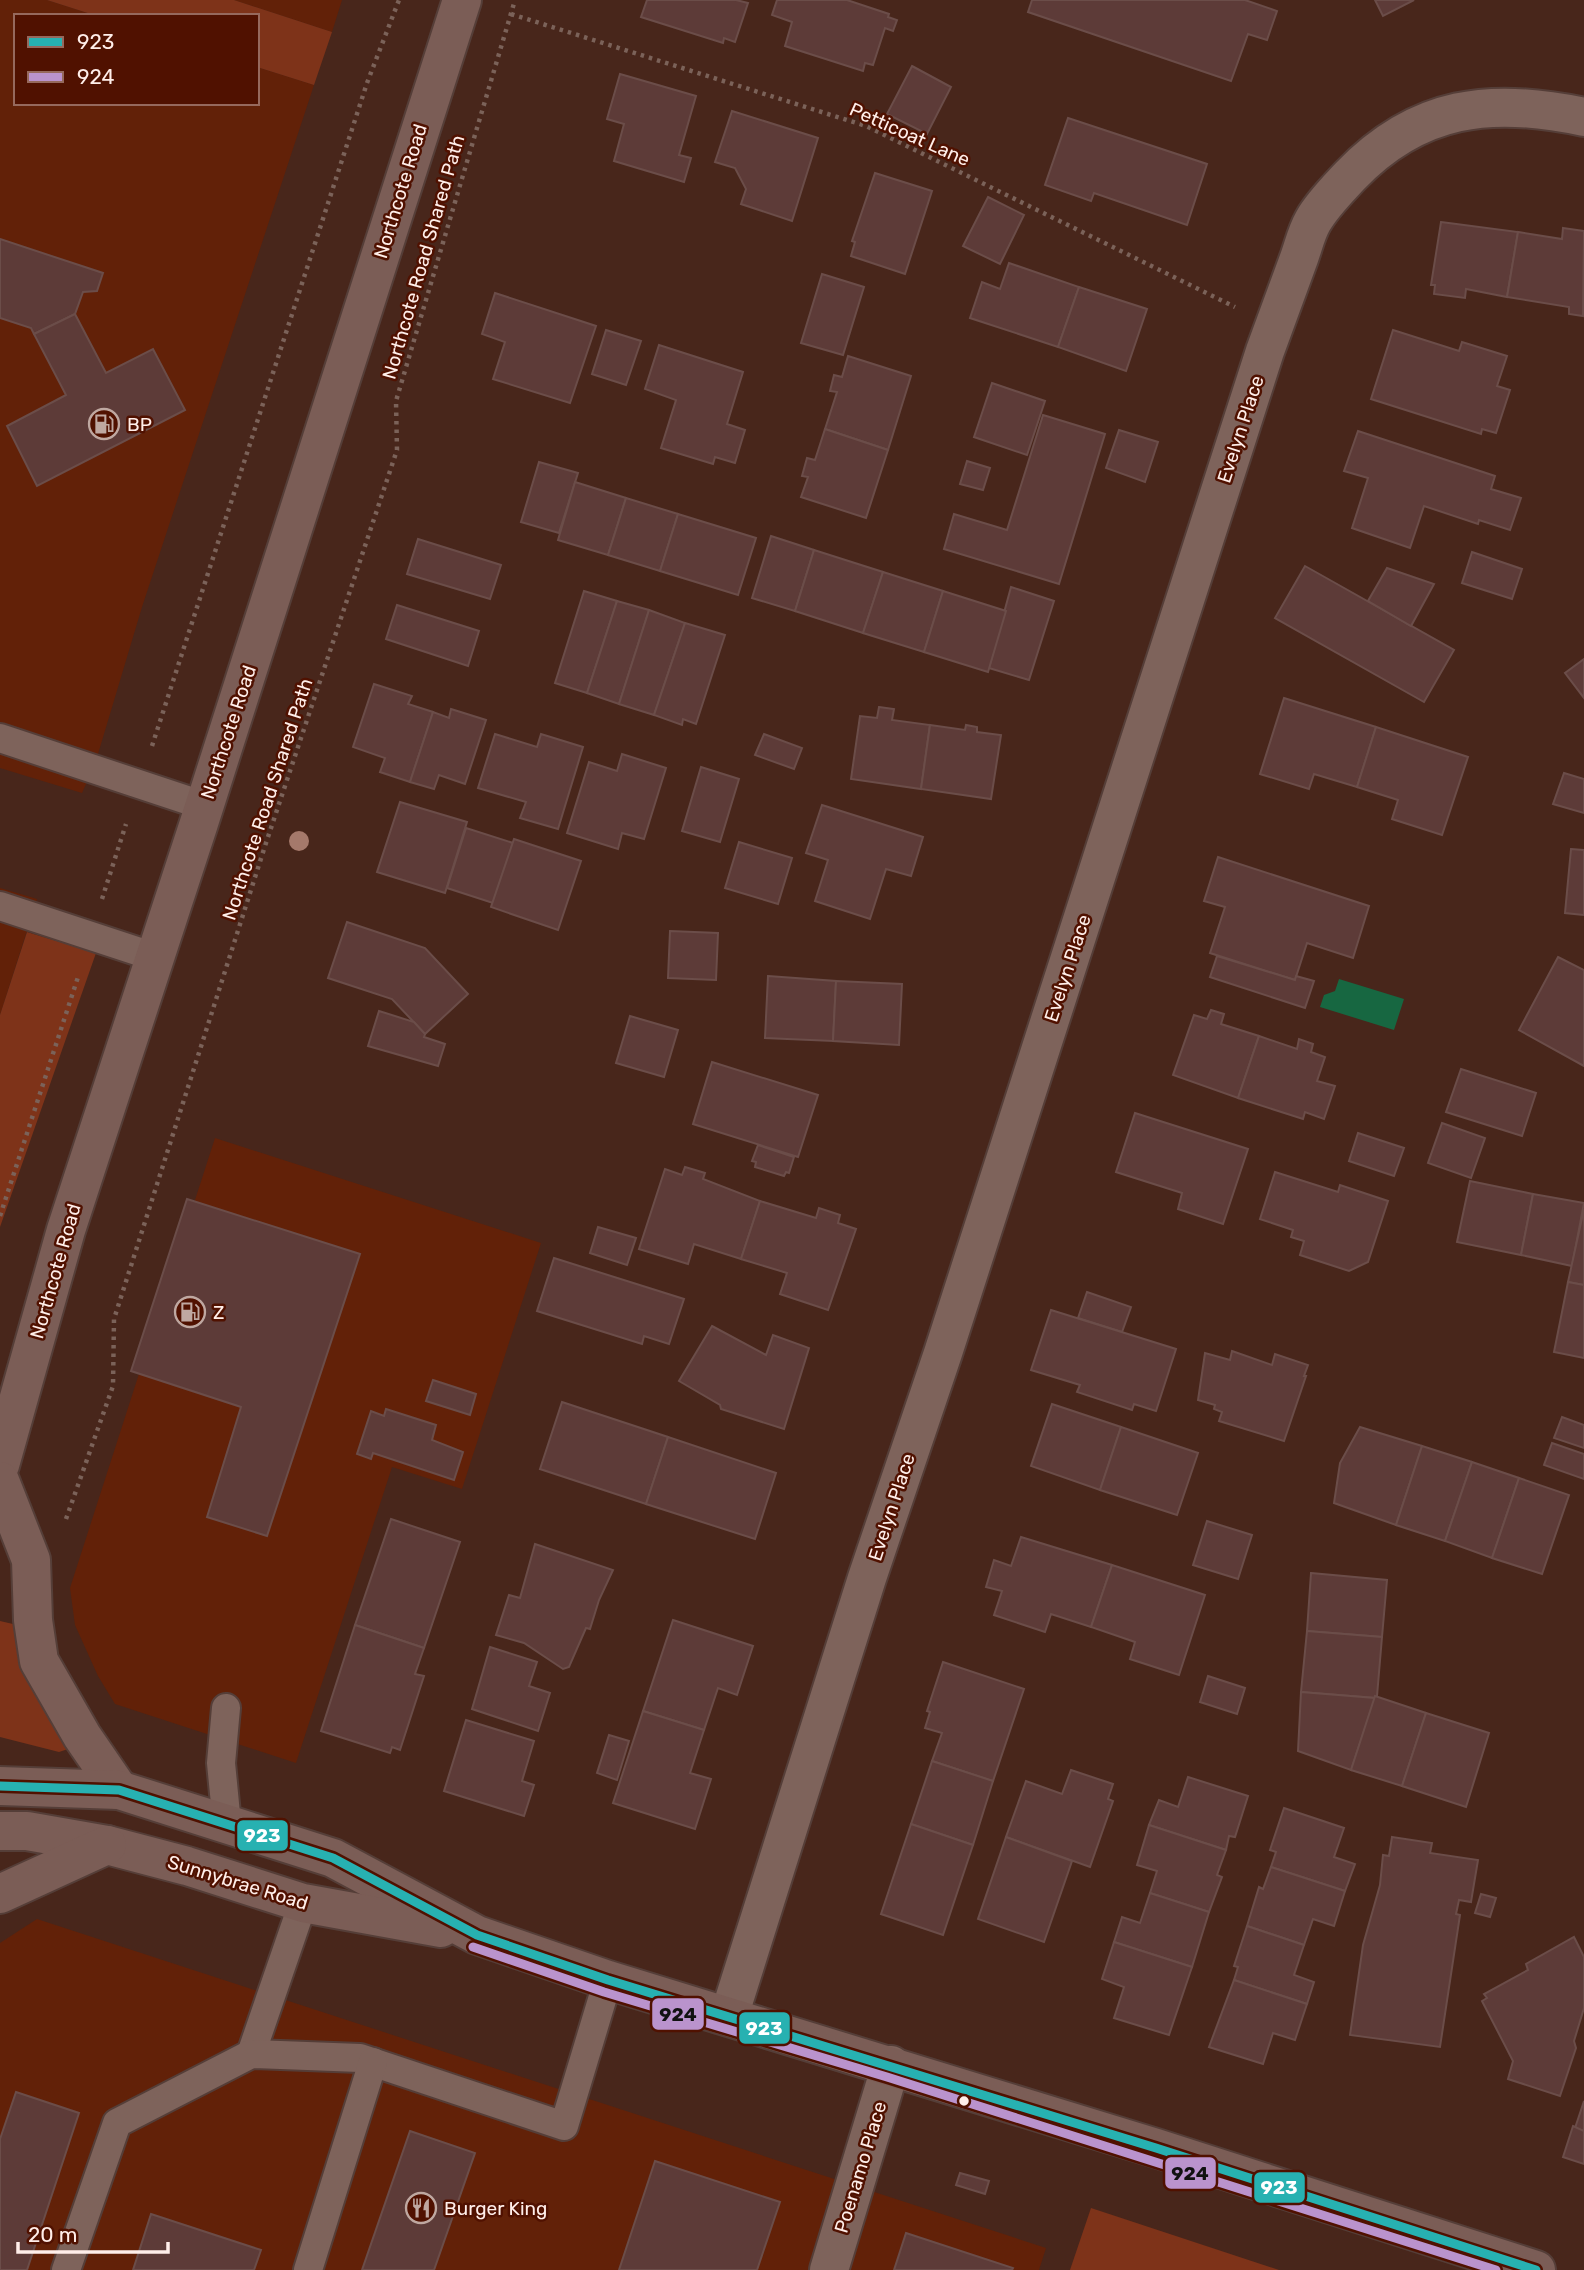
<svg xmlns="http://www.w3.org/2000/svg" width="1584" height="2270" font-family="Rubik,sans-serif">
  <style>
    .built { fill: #622108 }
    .green { fill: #7e3319 }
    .water { fill: #176741 }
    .building { fill: #5d3b38; stroke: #6b4d49; stroke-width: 2 }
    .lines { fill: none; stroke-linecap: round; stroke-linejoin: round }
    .service-casing { stroke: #553e38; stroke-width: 32 }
    .minor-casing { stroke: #553e38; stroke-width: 42 }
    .secondary-casing { stroke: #553e38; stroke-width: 42 }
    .path { stroke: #7b6259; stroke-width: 4.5; stroke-dasharray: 3.5 5; stroke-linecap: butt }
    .service { stroke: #7e635b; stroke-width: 28 }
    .minor { stroke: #7e635b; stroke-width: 38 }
    .secondary { stroke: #7b5d56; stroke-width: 38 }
    .bus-1-casing { stroke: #501100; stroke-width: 14 }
    .bus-2-casing { stroke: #501100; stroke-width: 14 }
    .bus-1 { stroke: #27b1b1; stroke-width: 9 }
    .bus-2 { stroke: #ba93cd; stroke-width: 9 }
    .tree { fill: #a5796b }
    .bus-dot { fill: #ffeee9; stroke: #501100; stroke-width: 2.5 }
    .labels { text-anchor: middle; stroke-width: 5; stroke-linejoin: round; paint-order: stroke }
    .street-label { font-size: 19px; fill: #ffeee9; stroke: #501100 }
    .poi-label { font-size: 19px; fill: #ffeee9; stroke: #501100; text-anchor: start }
    .line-badge { stroke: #501100; stroke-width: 2.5 }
    .badge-label { font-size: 19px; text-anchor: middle; font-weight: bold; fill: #fff }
    .pale-badge-label { font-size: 19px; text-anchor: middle; font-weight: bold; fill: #111 }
  </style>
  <rect width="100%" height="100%" fill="#48261b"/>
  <g class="built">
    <polygon points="0,0 47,0 97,16 16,16 16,103 257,103 257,67 314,85 142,607 95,764 82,793 0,768"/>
    <polygon points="234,0 342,0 332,32"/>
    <polygon points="0,888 37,899 0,1015"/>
    <polygon points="215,1138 541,1243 462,1489 392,1467 296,1763 115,1704 98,1676 75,1625 70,1588"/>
    <polygon points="37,1919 1046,2248 1039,2270 0,2270 0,1943"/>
  </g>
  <g class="green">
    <polygon points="47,0 234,0 332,32 314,85 257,67 257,16 97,16"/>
    <polygon points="27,932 96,953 0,1227 0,1015"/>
    <path d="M0,1621l13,3c5,45 37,85 61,123l-15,5 -59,-15z"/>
    <polygon points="1091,2208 1279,2270 1070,2270"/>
  </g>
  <polygon class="water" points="1339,979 1404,999 1394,1030 1320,1007 1324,995 1335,991"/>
  <g class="building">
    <polygon points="647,0 736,0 748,3 735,42 724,38 723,43 641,17"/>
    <polygon points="777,0 847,0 889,14 888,17 897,20 893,31 885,28 873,65 865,63 863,71 785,46 792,22 772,15"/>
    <polygon points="1032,0 1245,0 1277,11 1267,40 1248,34 1231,81 1028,12"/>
    <polygon points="1375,0 1414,0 1383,16"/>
    <polygon points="912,66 951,87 927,134 887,114"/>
    <polygon points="620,74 696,96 679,155 691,158 684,182 614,161 624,124 607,119"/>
    <polygon points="732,111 818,138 792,221 741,204 746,189 735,168 715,162"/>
    <polygon points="1068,118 1207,164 1187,225 1094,193 1091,201 1045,185"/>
    <polygon points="875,173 932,191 905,274 851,256 855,242 852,241"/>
    <polygon points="988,197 1024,215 1000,264 963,246"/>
    <polygon points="1441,222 1518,232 1507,297 1466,289 1465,298 1434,294 1435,285 1431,285"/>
    <polygon points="1563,228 1584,231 1583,316 1569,314 1569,307 1507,297 1518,232 1562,239"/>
    <polygon points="0,239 103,273 97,291 83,292 75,314 34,334 31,328 0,318"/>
    <polygon points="1009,263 1079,287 1058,347 970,318 982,282 1000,289"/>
    <polygon points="822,274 864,287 843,355 801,343"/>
    <polygon points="1079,287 1147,309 1126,371 1058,347"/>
    <polygon points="495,293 596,326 570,403 493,379 505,342 482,334"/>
    <polygon points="75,314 106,373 153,349 185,410 37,486 7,426 66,395 34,334"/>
    <polygon points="606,330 641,341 626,385 592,374"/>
    <polygon points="1393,330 1459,351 1462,342 1507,356 1497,386 1510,390 1496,433 1482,429 1481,434 1371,399"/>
    <polygon points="659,345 743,372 727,424 745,430 735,463 715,457 713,464 661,448 676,400 645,389"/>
    <polygon points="848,356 911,376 888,450 825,429 837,392 830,391 834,375 842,377"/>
    <polygon points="992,383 1045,401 1027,455 974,437"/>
    <polygon points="1043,415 1105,434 1059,584 944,549 954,514 1007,530"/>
    <polygon points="825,429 888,450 866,518 801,497 808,477 802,476 807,458 815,460"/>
    <polygon points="1119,430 1158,442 1145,482 1106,468"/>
    <polygon points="1358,431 1495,476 1491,489 1521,498 1510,530 1479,520 1478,524 1424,506 1410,548 1352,528 1368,478 1344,471"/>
    <polygon points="967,461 990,468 983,490 960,484"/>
    <polygon points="539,462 578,473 559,533 521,522"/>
    <polygon points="575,482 626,498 608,555 558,540"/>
    <polygon points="626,498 678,514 660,571 608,555"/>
    <polygon points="678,514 756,538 738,595 660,571"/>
    <polygon points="771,536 814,550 795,611 752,598"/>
    <polygon points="418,539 501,565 490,599 407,574"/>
    <polygon points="814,550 883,572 863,633 795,611"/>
    <polygon points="1472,552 1522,569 1512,599 1462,583"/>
    <polygon points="1305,566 1454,650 1424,702 1275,618"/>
    <polygon points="1387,568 1434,584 1411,626 1368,601"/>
    <polygon points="883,572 943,591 924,652 863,633"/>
    <polygon points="1011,587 1054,601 1029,680 989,668"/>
    <polygon points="584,591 617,601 587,693 555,683"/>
    <polygon points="943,591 1006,611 988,672 924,652"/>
    <polygon points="617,601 649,610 619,704 587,693"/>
    <polygon points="397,605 479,631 468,666 386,639"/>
    <polygon points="649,610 685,623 654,715 619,704"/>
    <polygon points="685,623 725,635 696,724 683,719 682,725 654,715"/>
    <polygon points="1584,659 1584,698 1565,673"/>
    <polygon points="374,684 412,696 408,704 433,712 410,782 380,772 385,758 353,747"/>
    <polygon points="1284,698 1376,727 1357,787 1314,774 1309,789 1260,774"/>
    <polygon points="879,707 894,709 892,720 930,725 921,789 851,779 860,716 877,718"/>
    <polygon points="451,709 486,720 465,784 439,775 434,789 410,782 433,712 449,718"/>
    <polygon points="930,725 965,730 966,725 977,727 977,732 1001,735 991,799 921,789"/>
    <polygon points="1376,727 1468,757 1442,835 1392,819 1398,800 1357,787"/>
    <polygon points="495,734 537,747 541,734 583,747 558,829 520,818 526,802 478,788"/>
    <polygon points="764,734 802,748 794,769 755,755"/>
    <polygon points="622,754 666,768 644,839 622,833 618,849 567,833 589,762 617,771"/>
    <polygon points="701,767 739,779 720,842 682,831"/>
    <polygon points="1564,773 1584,779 1584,813 1553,804"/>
    <polygon points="400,802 467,822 445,893 377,872"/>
    <polygon points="822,805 923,837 911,876 886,869 870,919 815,901 828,860 806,853"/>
    <polygon points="466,828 513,843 493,903 447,888"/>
    <polygon points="514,839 581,861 558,930 491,907"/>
    <polygon points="739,842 792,858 778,904 725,888"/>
    <polygon points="1571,849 1584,850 1584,915 1565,913"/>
    <polygon points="1218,857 1369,906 1353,958 1307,943 1295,980 1210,953 1225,907 1204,901"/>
    <polygon points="347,922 425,948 468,994 425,1034 392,999 328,978"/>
    <polygon points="670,931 718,933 716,980 668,978"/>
    <polygon points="1217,956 1295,980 1296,976 1314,981 1305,1008 1210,977"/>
    <polygon points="1558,957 1584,970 1584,1066 1519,1030"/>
    <polygon points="768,976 836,981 833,1041 765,1038"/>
    <polygon points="836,981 902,984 899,1045 833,1041"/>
    <polygon points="1211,1010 1224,1014 1221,1024 1259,1036 1238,1098 1173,1075 1194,1015 1207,1019"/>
    <polygon points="379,1011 414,1022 425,1034 424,1037 445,1044 438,1066 368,1046"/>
    <polygon points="630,1016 678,1030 664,1077 616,1063"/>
    <polygon points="1259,1036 1297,1049 1299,1039 1313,1044 1311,1052 1325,1057 1317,1081 1335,1086 1324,1119 1305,1112 1303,1119 1238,1098"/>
    <polygon points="712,1062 818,1095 798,1157 693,1124"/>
    <polygon points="1461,1069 1536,1093 1522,1136 1446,1112"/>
    <polygon points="1135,1113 1248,1149 1223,1224 1178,1209 1182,1193 1116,1172"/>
    <polygon points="1442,1123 1485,1138 1471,1178 1428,1163"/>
    <polygon points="1358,1133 1404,1148 1394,1176 1349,1161"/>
    <polygon points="758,1145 794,1157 789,1173 786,1172 784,1176 755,1167 756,1162 752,1161"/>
    <polygon points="685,1167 705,1173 703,1179 760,1201 741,1259 694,1244 688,1264 639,1249 665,1169 682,1175"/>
    <polygon points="1275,1172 1338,1192 1340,1185 1388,1201 1368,1262 1349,1271 1300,1255 1304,1241 1291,1237 1293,1230 1260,1219"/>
    <polygon points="1470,1181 1533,1194 1521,1255 1457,1242"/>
    <polygon points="1533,1194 1584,1203 1572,1266 1521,1255"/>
    <polygon points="187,1199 360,1254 267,1536 207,1517 241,1407 131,1371"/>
    <polygon points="760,1201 816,1218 819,1208 840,1215 838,1223 856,1229 828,1310 780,1294 787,1273 741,1259"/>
    <polygon points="1584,1209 1584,1285 1568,1282"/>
    <polygon points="598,1227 636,1238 627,1265 590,1253"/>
    <polygon points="554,1258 684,1299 669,1344 644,1336 642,1344 537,1311"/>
    <polygon points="1568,1282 1584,1285 1584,1358 1554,1352"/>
    <polygon points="1087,1292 1131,1307 1122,1332 1078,1318"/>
    <polygon points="1051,1310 1176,1349 1156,1411 1134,1404 1132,1410 1077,1392 1080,1385 1031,1370"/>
    <polygon points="712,1326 766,1355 773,1335 809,1348 784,1429 721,1409 720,1405 679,1381"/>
    <polygon points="1232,1351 1272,1365 1275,1354 1308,1365 1304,1376 1306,1376 1284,1441 1219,1421 1222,1412 1214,1409 1215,1405 1198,1400 1205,1353 1230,1360"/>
    <polygon points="433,1380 476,1394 470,1415 426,1401"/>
    <polygon points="562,1402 668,1437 646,1504 540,1469"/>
    <polygon points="1052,1404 1121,1427 1100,1490 1031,1466"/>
    <polygon points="386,1409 436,1425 432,1440 463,1452 454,1480 373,1453 371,1459 357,1454 371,1411 384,1416"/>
    <polygon points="1562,1417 1584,1425 1584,1448 1554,1438"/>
    <polygon points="1121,1427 1198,1453 1177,1515 1100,1490"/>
    <polygon points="1360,1427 1422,1446 1396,1525 1334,1503 1340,1463"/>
    <polygon points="668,1437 776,1473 755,1539 646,1504"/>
    <polygon points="1552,1443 1584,1454 1584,1479 1544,1465"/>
    <polygon points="1422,1446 1472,1462 1445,1541 1396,1525"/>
    <polygon points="1472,1462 1519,1478 1492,1558 1445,1541"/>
    <polygon points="1519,1478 1569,1495 1542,1574 1492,1558"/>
    <polygon points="391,1519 460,1542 424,1648 355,1625"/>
    <polygon points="1207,1521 1252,1535 1238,1579 1193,1565"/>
    <polygon points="1021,1537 1112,1565 1091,1627 1051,1614 1045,1632 994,1615 1002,1591 986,1587 994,1560 1011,1566"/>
    <polygon points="535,1544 613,1570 599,1600 590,1629 586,1628 569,1667 563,1669 524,1643 496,1635 509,1595 520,1598"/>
    <polygon points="1112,1565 1205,1595 1179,1675 1130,1659 1135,1642 1091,1627"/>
    <polygon points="1311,1573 1387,1580 1382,1637 1307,1631"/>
    <polygon points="673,1620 753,1646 737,1695 718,1688 704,1730 643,1711"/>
    <polygon points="355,1625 424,1648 415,1674 424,1676 400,1750 392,1747 390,1753 321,1731"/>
    <polygon points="1307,1631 1382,1637 1377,1696 1375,1698 1301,1692"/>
    <polygon points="490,1647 537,1662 529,1686 550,1693 538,1731 472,1709"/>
    <polygon points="943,1662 1024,1689 993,1781 932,1761 942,1733 925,1728 930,1712 927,1711"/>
    <polygon points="1208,1676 1245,1688 1237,1714 1200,1702"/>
    <polygon points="1301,1692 1375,1698 1351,1770 1298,1751"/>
    <polygon points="1375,1696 1426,1713 1402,1786 1351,1770"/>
    <polygon points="643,1711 704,1730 690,1773 711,1779 695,1829 613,1803"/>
    <polygon points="1426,1713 1489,1733 1466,1807 1402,1786"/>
    <polygon points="466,1720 534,1741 522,1781 534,1785 524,1816 444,1791"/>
    <polygon points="609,1735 629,1741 617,1780 597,1773"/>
    <polygon points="932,1761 993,1781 973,1845 911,1824"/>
    <polygon points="1071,1770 1113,1784 1108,1799 1113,1801 1090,1867 1006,1837 1026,1781 1062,1794"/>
    <polygon points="1188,1777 1248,1796 1235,1837 1229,1836 1226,1850 1149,1825 1159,1800 1178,1807"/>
    <polygon points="1284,1808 1344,1828 1334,1857 1355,1864 1345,1891 1271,1867 1276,1852 1270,1850"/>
    <polygon points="911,1824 973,1845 943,1935 881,1914"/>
    <polygon points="1149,1825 1226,1850 1217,1875 1222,1877 1209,1912 1150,1893 1157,1871 1137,1865"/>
    <polygon points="1006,1837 1072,1861 1044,1942 978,1919"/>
    <polygon points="1392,1837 1432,1843 1430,1853 1478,1860 1471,1902 1459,1900 1456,1914 1460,1915 1440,2047 1350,2035 1363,1945 1380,1885 1383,1855 1389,1856"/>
    <polygon points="1271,1867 1345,1891 1334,1926 1313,1919 1304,1945 1247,1926 1259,1887 1263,1889"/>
    <polygon points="1150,1893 1209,1912 1192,1967 1114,1942 1122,1917 1140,1923"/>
    <polygon points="1481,1894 1496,1898 1490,1917 1475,1913"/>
    <polygon points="1247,1926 1304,1945 1294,1975 1314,1982 1307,2004 1234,1980 1238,1967 1234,1966"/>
    <polygon points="1574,1937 1584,1957 1584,2008 1574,2041 1576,2048 1560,2096 1508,2079 1513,2061 1482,2001 1487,1998 1484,1994 1528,1970 1526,1964"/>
    <polygon points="1114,1942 1192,1967 1169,2035 1114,2018 1124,1987 1102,1979"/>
    <polygon points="1234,1980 1307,2004 1295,2040 1273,2033 1263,2064 1209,2047"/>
    <polygon points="16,2092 79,2113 27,2270 0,2270 0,2139"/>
    <polygon points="1584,2101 1584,2131 1575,2128"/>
    <polygon points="1573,2126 1584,2131 1584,2164 1563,2157"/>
    <polygon points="410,2131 475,2153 434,2270 362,2270"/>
    <polygon points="655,2161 780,2202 757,2270 619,2270"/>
    <polygon points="960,2173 989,2181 985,2194 956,2185"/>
    <polygon points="151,2214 261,2250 254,2270 133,2270"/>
    <polygon points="906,2233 1013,2268 1012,2270 894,2270"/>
  </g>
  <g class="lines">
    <g class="service-casing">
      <g id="service">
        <polyline points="0,738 205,806"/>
        <polyline points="0,906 155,957"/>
        <polyline points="226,1708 221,1763 227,1824"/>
        <polyline points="251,2054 303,1903"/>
        <polyline points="66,2270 117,2123 251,2054 360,2058 564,2126 608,1980"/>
        <polyline points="308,2270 373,2062"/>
      </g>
    </g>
    <g class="minor-casing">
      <g id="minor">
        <path d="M729,2016l138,-438 76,-225 322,-1002c11,-30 22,-60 33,-90 5,-13 8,-28 15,-40 9,-16 24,-31 37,-45 68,-71 141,-79 234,-59"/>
        <polyline points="829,2270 891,2065"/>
      </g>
    </g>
    <g class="secondary-casing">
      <g id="secondary">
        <polyline points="0,1465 66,1230 199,823 462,0"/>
        <polyline points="0,1481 31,1560 33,1620 39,1661 82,1736 119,1790"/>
        <polyline points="0,1786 119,1790 333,1858 477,1935 509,1946 608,1980 1156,2148 1536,2270"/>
        <polyline points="0,1831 27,1831 107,1845 187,1866 303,1903 441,1928"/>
        <polyline points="0,1894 107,1845"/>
      </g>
    </g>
    <g class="path">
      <polyline points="511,14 866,126 1235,307"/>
      <polyline points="152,746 367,83 399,0"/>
      <polyline points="102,899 126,824"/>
      <polyline points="0,1216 79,974"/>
      <polyline points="66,1519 113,1386 114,1319 265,846 397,450 396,401 515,0"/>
    </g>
    <use href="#service" class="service"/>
    <use href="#minor" class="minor"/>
    <use href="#secondary" class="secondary"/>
    <g class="bus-1-casing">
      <polyline id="bus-1" points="0,1786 119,1790 333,1858 477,1935 608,1980 1156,2148 1536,2270"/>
    </g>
    <g class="bus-2-casing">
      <polyline id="bus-2" points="473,1947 604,1992 887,2077 1496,2270"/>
    </g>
    <use href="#bus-1" class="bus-1"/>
    <use href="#bus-2" class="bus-2"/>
  </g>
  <circle class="tree" cx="299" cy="841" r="10"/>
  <defs>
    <g id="fuel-ring" transform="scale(1.575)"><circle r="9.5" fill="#501100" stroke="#bfa8a1" stroke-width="1.5"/><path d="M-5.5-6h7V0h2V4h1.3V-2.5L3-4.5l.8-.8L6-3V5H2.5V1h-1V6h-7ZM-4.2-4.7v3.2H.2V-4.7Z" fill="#bfa8a1"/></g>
    <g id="restaurant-ring" transform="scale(1.575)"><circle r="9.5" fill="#501100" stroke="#bfa8a1" stroke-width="1.5"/><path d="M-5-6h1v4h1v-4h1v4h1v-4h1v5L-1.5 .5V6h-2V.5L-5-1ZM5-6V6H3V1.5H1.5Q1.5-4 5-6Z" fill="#bfa8a1"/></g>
  </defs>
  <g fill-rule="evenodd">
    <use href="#fuel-ring" x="104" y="424"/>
    <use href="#fuel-ring" x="190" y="1312"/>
    <use href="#restaurant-ring" x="421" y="2208"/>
  </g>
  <circle class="bus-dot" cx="964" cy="2101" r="6"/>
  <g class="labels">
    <g class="street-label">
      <text transform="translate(910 134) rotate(24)" y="7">Petticoat Lane</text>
      <text transform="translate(400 191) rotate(-73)" y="7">Northcote Road</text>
      <text transform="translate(423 257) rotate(-74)" y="7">Northcote Road Shared Path</text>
      <text transform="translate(1240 429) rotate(-72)" y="7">Evelyn Place</text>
      <text transform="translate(228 732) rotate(-72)" y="7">Northcote Road</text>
      <text transform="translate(267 799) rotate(-72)" y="7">Northcote Road Shared Path</text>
      <text transform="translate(1067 968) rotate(-72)" y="7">Evelyn Place</text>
      <text transform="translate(55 1271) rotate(-74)" y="7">Northcote Road</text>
      <text transform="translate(891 1507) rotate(-72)" y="7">Evelyn Place</text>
      <text transform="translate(238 1882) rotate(17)" y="7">Sunnybrae Road</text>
      <text transform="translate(860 2167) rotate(-73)" y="7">Poenamo Place</text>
    </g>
    <g class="poi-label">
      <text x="127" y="431">BP</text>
      <text x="213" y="1319">Z</text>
      <text x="444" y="2215">Burger King</text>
    </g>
  </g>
  <g class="line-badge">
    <rect x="236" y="1819" width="53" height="33" rx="7" fill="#27b1b1"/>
    <rect x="651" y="1997" width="54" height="34" rx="7" fill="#ba93cd"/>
    <rect x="738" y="2011" width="53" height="34" rx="7" fill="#27b1b1"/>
    <rect x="1164" y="2156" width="53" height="34" rx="7" fill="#ba93cd"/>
    <rect x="1253" y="2171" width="53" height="33" rx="7" fill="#27b1b1"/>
  </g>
  <g class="badge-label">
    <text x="262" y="1842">923</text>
    <text x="764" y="2035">923</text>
    <text x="1279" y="2194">923</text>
  </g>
  <g class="pale-badge-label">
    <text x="678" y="2021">924</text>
    <text x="1190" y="2180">924</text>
  </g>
  <rect x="14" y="14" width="245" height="91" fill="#501100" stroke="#96695d" stroke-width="2"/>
  <rect x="28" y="37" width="35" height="10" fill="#27b1b1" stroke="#96695d" stroke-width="2"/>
  <text x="77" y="49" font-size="21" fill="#ffeee9">923</text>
  <rect x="28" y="72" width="35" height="10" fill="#ba93cd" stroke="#96695d" stroke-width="2"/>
  <text x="77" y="84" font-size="21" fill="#ffeee9">924</text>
  <path d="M18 2242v10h150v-10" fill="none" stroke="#ffeee9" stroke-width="3.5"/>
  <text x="28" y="2242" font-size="21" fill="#ffeee9" stroke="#501100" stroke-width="5" paint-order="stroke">20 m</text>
</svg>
